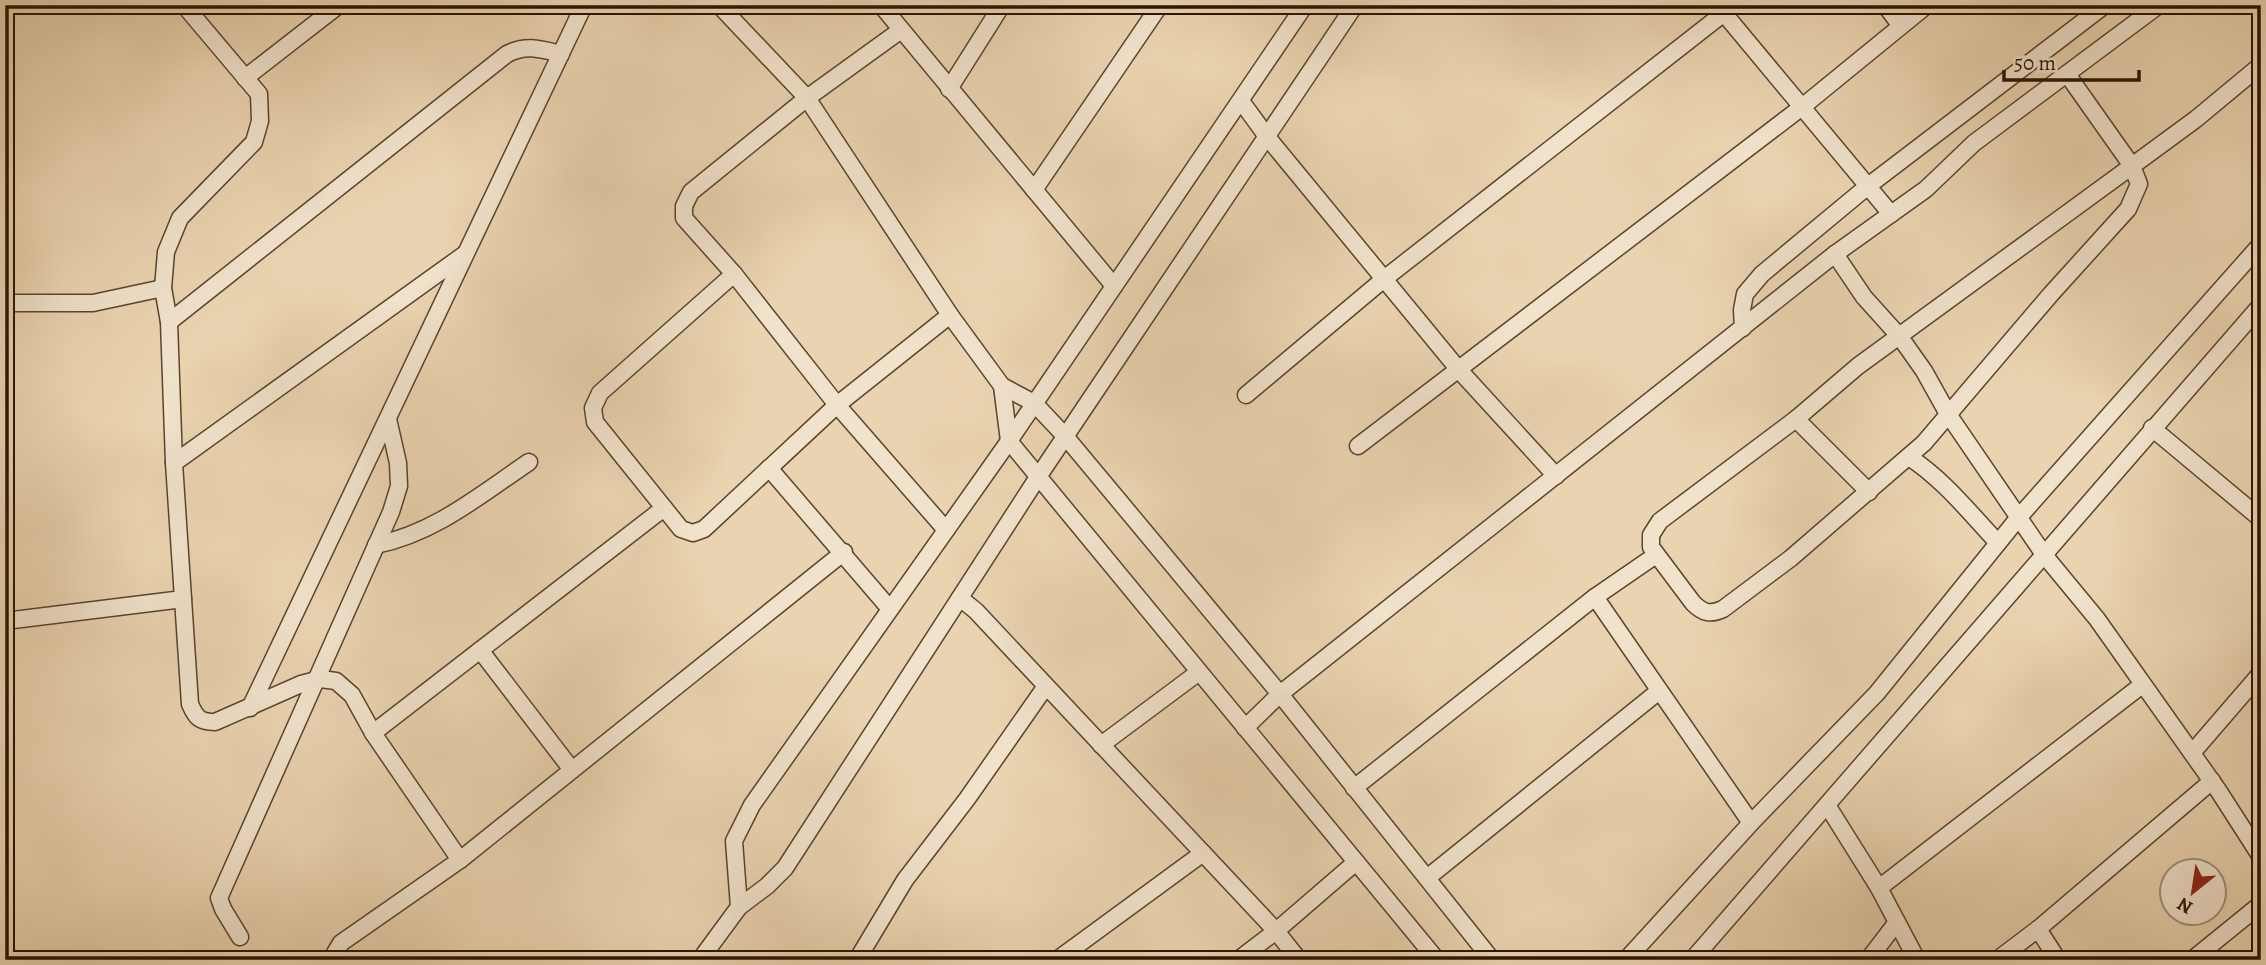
<svg xmlns="http://www.w3.org/2000/svg" width="2266" height="965" font-family="Alegreya,serif">
  <style>
    .lines { fill: none; stroke-linecap: round; stroke-linejoin: round }
    .minor-casing { stroke: #5a442e; stroke-width: 19 }
    .minor { stroke: #f1e2cc; stroke-width: 16 }
  </style>
  <rect width="100%" height="100%" fill="#ead3b0"/>
  <filter id="stains"><feTurbulence type="fractalNoise" baseFrequency=".00286" numOctaves="4"/><feColorMatrix values="0 0 0 0 .2 0 0 0 0 .09 0 0 0 0 .02 0 0 0 .5 -.17"/></filter>
  <radialGradient id="worn" r=".72"><stop offset=".6" stop-color="#630" stop-opacity="0"/><stop offset="1" stop-color="#630" stop-opacity=".3"/></radialGradient>
  <g class="lines">
    <g class="minor-casing">
      <g id="minor">
        <path d="M184,5l75,89 1,27 -6,21 -74,76 -14,34 -3,36 6,34 5,141 16,241c6,14 10,18 25,18l86,-38 19,-5 16,2 16,14 21,38 87,127 -119,83 -6,10v7"/>
        <polyline points="719,5 807,98 950,315 1002,386 1034,403 1065,436 1280,694 1492,960"/>
        <polyline points="881,5 1114,286"/>
        <polyline points="1717,5 1891,214"/>
        <polyline points="1885,5 1901,26"/>
        <path d="M2067,74l65,92 -274,200 -62,53 -136,102 -9,14v12l42,56c10,10 17,12 30,6l68,-51 133,-115 127,-149 77,-85 11,-25 -7,-18 64,-47 65,-54"/>
        <polyline points="245,78 339,5"/>
        <polyline points="949,89 1002,5"/>
        <polyline points="1241,101 1268,138 1459,370 1556,476"/>
        <polyline points="1034,190 1160,5"/>
        <polyline points="1835,254 1864,297 1900,337 1924,371 1948,414 2045,556 2097,619 2218,790 2261,857"/>
        <polyline points="734,274 684,218 684,206 691,192 807,98 901,30"/>
        <polyline points="5,303 93,303 163,288"/>
        <path d="M169,322l338,-268c19,-10 34,-5 54,0"/>
        <polyline points="1743,328 1742,310 1745,294 1762,274 1868,186 2105,5"/>
        <polyline points="1002,386 1009,441 1437,960"/>
        <polyline points="1246,395 1384,279 1724,13"/>
        <polyline points="1796,419 1869,492"/>
        <polyline points="2152,428 2261,519"/>
        <polyline points="1358,446 1802,107 1927,5"/>
        <path d="M1909,457c35,23 60,55 89,86"/>
        <polyline points="174,463 465,254"/>
        <polyline points="769,468 890,609"/>
        <polyline points="946,530 837,405 734,274 600,393 593,408 595,422 681,529 693,533 704,529 837,405 950,315"/>
        <path d="M376,545c59,-12 104,-50 153,-83"/>
        <polyline points="1656,555 1595,597 1751,823"/>
        <polyline points="960,598 976,611 1276,931 1299,960"/>
        <polyline points="5,621 183,599"/>
        <polyline points="480,650 572,770"/>
        <polyline points="250,708 584,5"/>
        <polyline points="1245,728 1280,694 1835,254 1926,189 1974,143 2159,5"/>
        <polyline points="373,733 664,508"/>
        <polyline points="1101,745 1199,672"/>
        <polyline points="2192,753 2261,673"/>
        <polyline points="1354,788 1595,597"/>
        <polyline points="1827,805 1879,888 1917,960"/>
        <polyline points="460,860 844,552"/>
        <polyline points="1427,878 1659,691"/>
        <polyline points="1879,888 2142,685"/>
        <polyline points="739,907 734,841 752,805 1009,441 1305,5"/>
        <polyline points="240,937 223,909 219,898 391,512 399,486 398,463 388,419"/>
        <polyline points="700,960 739,907 767,886 785,868 1038,477 1355,5"/>
        <polyline points="857,960 905,880 967,799 1046,686"/>
        <polyline points="1057,960 1203,853"/>
        <polyline points="1238,960 1276,931 1356,862"/>
        <polyline points="1626,960 1751,823 1877,693 2019,517 2261,244"/>
        <polyline points="1692,960 2261,305"/>
        <polyline points="1868,960 1897,922"/>
        <polyline points="1997,960 2038,929"/>
        <polyline points="2058,960 2038,929 2212,781"/>
        <polyline points="2192,960 2261,904"/>
      </g>
    </g>
    <use href="#minor" class="minor"/>
  </g>
  <rect width="2266" height="965" fill="none" stroke="#ead3b0" stroke-width="28"/>
  <rect x="7" y="7" width="2252" height="951" fill="none" stroke="#2a1502" stroke-width="3.5"/>
  <rect x="14" y="14" width="2238" height="937" fill="none" stroke="#2a1502" stroke-width="2"/>
  <g transform="translate(2193 892) rotate(210)"><circle r="33" fill="#f1e2cc" stroke="#a1907b" stroke-width="2"/>
  <path d="M0-5L12 26L0 18L-12 26Z" fill="#8f2418"/>
  <text y="-10" font-size="19" font-weight="bold" text-anchor="middle" fill="#2a1502">N</text>
  </g>
  <path d="M2004 70v10h135v-10" fill="none" stroke="#2a1502" stroke-width="3.5"/>
  <text x="2014" y="70" font-size="21" fill="#2a1502" stroke="#f1e2cc" stroke-width="5" paint-order="stroke">50 m</text>
  <rect width="100%" height="100%" filter="url(#stains)"/>
  <rect width="100%" height="100%" fill="url(#worn)"/>
</svg>
